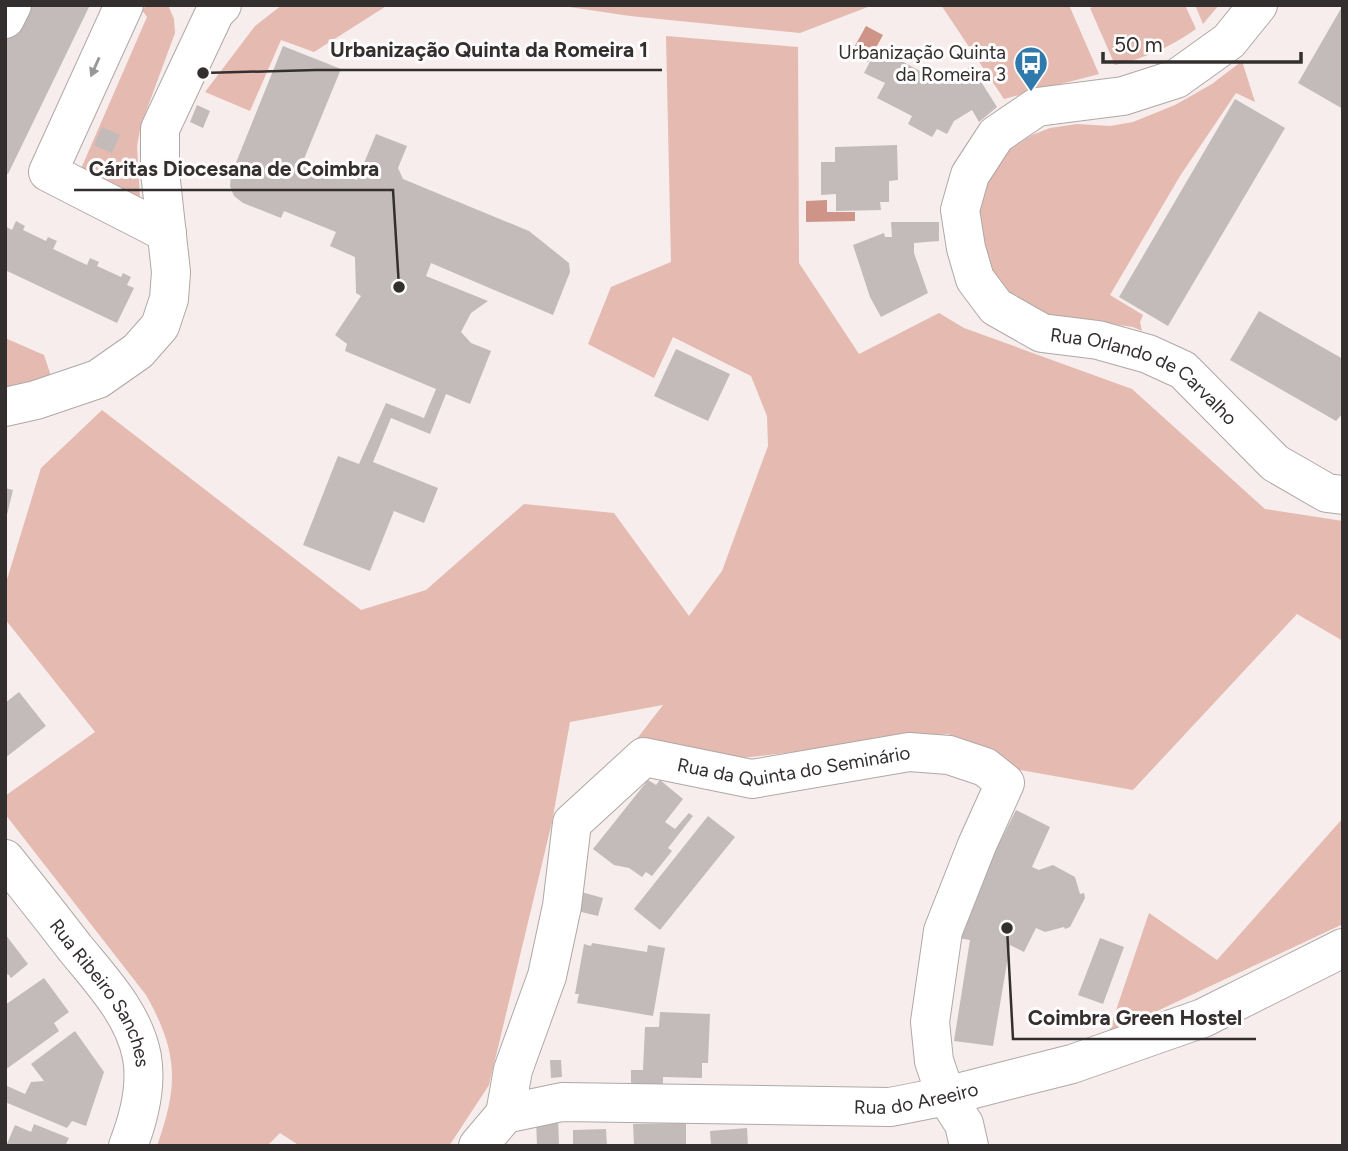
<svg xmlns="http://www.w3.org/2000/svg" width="1348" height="1151" font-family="Figtree,sans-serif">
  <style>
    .green { fill: #e5bab0 }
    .water { fill: #cd9487 }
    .building { fill: #c3bbba }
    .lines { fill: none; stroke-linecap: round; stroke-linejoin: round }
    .minor-casing { stroke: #afa8a6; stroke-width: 40 }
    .minor { stroke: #fff; stroke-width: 38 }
    .oneway { fill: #989796 }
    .labels { text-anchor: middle; stroke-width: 6; stroke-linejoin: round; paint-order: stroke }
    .poi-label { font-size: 19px; fill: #322f2e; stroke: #fefcfc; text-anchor: end }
    .street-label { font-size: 19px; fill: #322f2e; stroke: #fefcfc }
    .leader { fill: none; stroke: #322f2e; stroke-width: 2.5 }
    .callout-dot { fill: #322f2e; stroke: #fefcfc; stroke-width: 2.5 }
    .callout-label { font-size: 21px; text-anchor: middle; font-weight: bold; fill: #322f2e; stroke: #fefcfc; stroke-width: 6; stroke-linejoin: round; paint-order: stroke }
  </style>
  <rect width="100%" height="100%" fill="#f6edec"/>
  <g class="green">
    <polygon points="147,5 168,5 174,19 175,33 141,125 137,146 140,198 80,171 147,17 142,10"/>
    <polygon points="282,5 388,5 314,52 281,40 250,111 205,92 255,26"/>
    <polygon points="556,5 873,5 800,33 630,16"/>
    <polygon points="941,5 1069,5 1099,74 1004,99"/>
    <path d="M1097,5h88l11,24c-26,18 -50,29 -81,36l-25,-57z"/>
    <polygon points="1195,5 1219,5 1203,24"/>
    <path d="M666,36l132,11 1,216 60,91 80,-41 25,15 168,61 133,120 78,12v120l-46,-27 -164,176 -124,-22 -61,-34 -215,25 -101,-14 31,-40 -93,17 -18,100 -63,263 -40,61h-149l-20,-13 -13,13h-110c22,-62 21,-94 -11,-151l-141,-181v-18l90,-64 -90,-113v-33l36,-118 61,-58 259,200 65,-20 98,-86 90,9 75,103 33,-45 46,-125 -1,-30 -16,-40 -78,-39 -19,41 -66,-34 23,-57 60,-25z"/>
    <polygon points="1242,61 1255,102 1236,93 1180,176 1110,295 1143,315 1140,322 1142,331 1133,327 1037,313 1013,298 990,274 978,220 980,195 1003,154 1032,135 1050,128 1077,124 1110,126 1133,122 1175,105 1212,84"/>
    <polygon points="5,338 44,355 51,376 5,388"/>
    <polygon points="1343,818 1343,924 1108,1034 1149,913 1217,960"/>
  </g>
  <g class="water">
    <polygon points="866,26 883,35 868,62 851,53"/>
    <polygon points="827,200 827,212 855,212 855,221 806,222 806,201"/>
  </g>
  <g class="building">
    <polygon points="23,5 90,5 8,174 5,173 5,43"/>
    <polygon points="1343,5 1343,109 1298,83"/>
    <polygon points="283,46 341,69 304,159 357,180 376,134 407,146 398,168 403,179 529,231 569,263 570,272 553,315 431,263 426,276 488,301 471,313 461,332 471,343 491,351 470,404 446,394 430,434 391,418 373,462 438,488 424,523 394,511 370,571 303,545 338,456 359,464 386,403 424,418 436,389 345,351 347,344 335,335 361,296 356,293 355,257 330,246 336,232 284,211 281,218 243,203 234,196 230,186 231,175"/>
    <polygon points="877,48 935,79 946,72 951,79 971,66 997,107 979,122 972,110 954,121 947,134 937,129 932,137 908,124 912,116 877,98 885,83 864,73"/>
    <polygon points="1235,99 1285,128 1168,326 1119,297"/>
    <polygon points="197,105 210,111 203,128 190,122"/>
    <polygon points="102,127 120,135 112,153 94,145"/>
    <polygon points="897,145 898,180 889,181 889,202 880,202 881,210 836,211 836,194 821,195 821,162 835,162 835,147"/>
    <polygon points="16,221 25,226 23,230 46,241 48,237 57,241 53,249 87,265 90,258 99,262 97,266 121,277 123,273 131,277 127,285 134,288 117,323 5,270 5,226 12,230"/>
    <polygon points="891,222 939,222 939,241 914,243 914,253 928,293 881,317 870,297 853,245 884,233 885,237 892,237"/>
    <polygon points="1259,311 1343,359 1343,413 1336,421 1230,360"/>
    <polygon points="676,349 730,374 708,421 654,396"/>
    <polygon points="5,488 13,490 6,519 5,519"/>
    <polygon points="19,692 46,726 5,758 5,703"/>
    <polygon points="648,780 656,785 660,780 683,799 665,822 675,829 689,813 693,816 668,848 672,851 652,876 646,872 642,877 629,868 614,865 593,849"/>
    <polygon points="1016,810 1050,827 1032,867 1039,870 1053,865 1075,877 1080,894 1084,893 1085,898 1070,927 1065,929 1064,927 1045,932 1036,928 1024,952 1010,945 993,1046 954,1041 970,940 952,937"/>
    <polygon points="708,816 735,837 660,930 634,909"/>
    <polygon points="574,890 603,898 598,916 569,909"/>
    <polygon points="5,934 28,964 11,978 8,974 5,977"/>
    <polygon points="1100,938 1124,947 1103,1004 1078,995"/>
    <polygon points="592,943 647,952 648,945 665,948 653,1016 577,1003 579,994 575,994 584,944 591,946"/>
    <polygon points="44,978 69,1012 54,1023 59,1031 5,1070 5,1005"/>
    <polygon points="660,1012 710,1014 708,1063 702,1063 702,1078 663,1077 663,1086 631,1085 631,1070 643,1070 645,1027 659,1027"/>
    <polygon points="75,1031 104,1072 86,1126 72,1121 67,1128 5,1102 5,1085 25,1094 31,1082 44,1081 31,1064"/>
    <polygon points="550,1060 561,1060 562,1077 551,1078"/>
    <polygon points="558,1116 559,1146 537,1146 536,1120"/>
    <polygon points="686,1123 686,1146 634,1146 633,1124"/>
    <polygon points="34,1124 69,1138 65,1146 6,1146 15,1125 31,1132"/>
    <polygon points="747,1128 748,1146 711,1146 710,1131"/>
    <polygon points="606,1129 607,1146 573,1146 573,1130"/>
  </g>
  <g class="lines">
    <g class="minor-casing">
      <g id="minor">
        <polyline points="124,5 48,172 167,233"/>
        <path id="s1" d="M1258,5l-29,36 -53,38 -53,17 -86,11 -41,28 -26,40 -10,35 6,38 9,31 21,28 46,26 56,7 50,14 35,16 92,93 52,30 16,2"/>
        <polyline points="5,19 12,5"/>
        <polyline points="5,407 36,400 98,379 138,351 160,326 169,299 171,272 160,172 160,129 215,12 222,5"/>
        <path id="s2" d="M5,859c24,30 47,59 70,89 26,32 59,66 67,109 5,30 -3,61 -14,89"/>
        <path id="s3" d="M505,1114l8,-44 34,-94 15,-70 10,-83 72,-66 108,22 157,-27 40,3 36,12 20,16 -28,62 -34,86 -13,91 4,39 12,35 18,28 5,22"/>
        <path id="s4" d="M478,1146l27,-32 57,-12 328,5 56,-11 126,-32 131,-46 140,-70"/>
      </g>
    </g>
    <use href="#minor" class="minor"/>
  </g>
  <defs><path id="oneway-solid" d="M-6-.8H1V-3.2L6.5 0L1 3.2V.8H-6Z" transform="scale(1.75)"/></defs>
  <use class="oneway" href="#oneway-solid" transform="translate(95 67) rotate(114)"/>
  <defs>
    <g id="bus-pin" transform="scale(1.75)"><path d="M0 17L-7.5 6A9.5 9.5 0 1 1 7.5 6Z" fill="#3079ad" stroke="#fefcfc"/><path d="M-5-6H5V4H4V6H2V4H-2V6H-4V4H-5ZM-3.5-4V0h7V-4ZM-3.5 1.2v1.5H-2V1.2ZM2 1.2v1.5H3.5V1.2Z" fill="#fff"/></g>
  </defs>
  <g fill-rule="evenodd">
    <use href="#bus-pin" x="1031" y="63"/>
  </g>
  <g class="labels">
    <g class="poi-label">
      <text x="1006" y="59">Urbanização Quinta<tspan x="1006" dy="22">da Romeira 3</tspan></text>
    </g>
    <g class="street-label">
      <text dy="7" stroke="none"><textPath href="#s1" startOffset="660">Rua Orlando de Carvalho</textPath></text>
      <text dy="7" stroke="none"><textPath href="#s3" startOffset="550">Rua da Quinta do Seminário</textPath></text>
      <text dy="7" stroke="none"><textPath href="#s2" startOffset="166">Rua Ribeiro Sanches</textPath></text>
      <text dy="7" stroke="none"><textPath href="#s4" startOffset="455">Rua do Areeiro</textPath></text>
    </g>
  </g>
  <path class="leader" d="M203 73L316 70H662M399 287L393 190H74M1007 928L1013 1039H1256"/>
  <g class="callout-dot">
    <circle cx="203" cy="73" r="7"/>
    <circle cx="399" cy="287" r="7"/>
    <circle cx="1007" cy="928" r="7"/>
  </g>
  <g class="callout-label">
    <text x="489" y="57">Urbanização Quinta da Romeira 1</text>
    <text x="234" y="176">Cáritas Diocesana de Coimbra</text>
    <text x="1135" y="1025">Coimbra Green Hostel</text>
  </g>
  <rect width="1348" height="1151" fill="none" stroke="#322f2e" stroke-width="14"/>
  <path d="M1103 52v10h198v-10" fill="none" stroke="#322f2e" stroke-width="3.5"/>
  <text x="1114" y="52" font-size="21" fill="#322f2e" stroke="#fefcfc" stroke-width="5" paint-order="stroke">50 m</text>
</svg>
